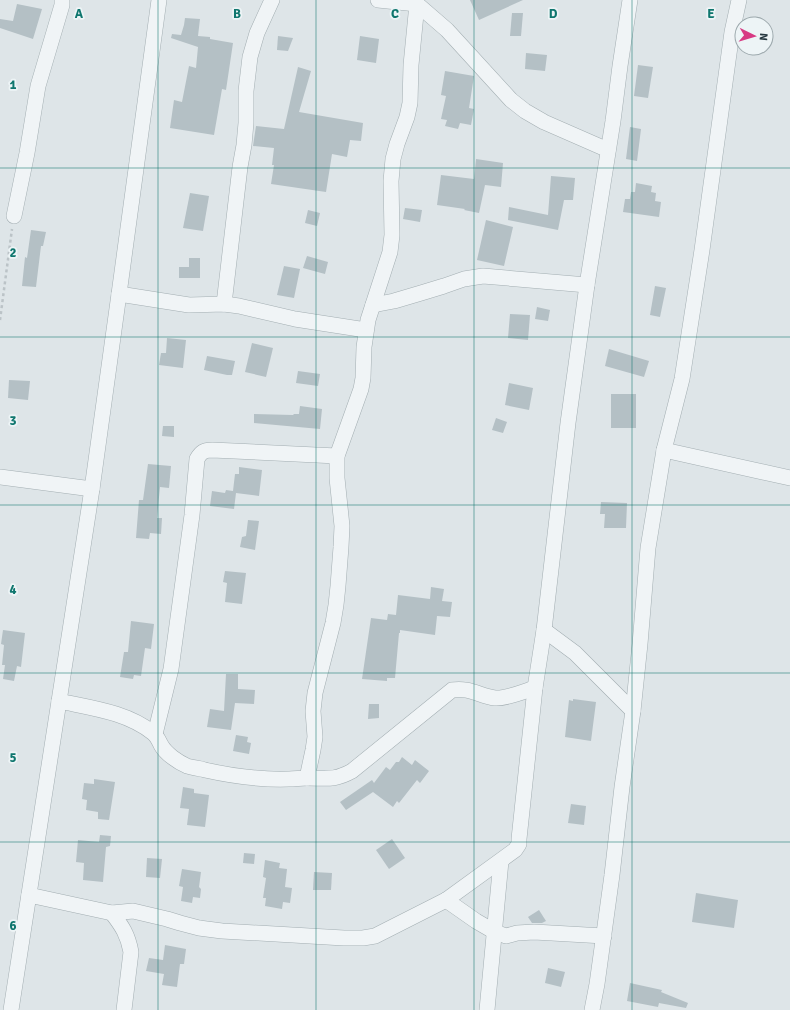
<svg xmlns="http://www.w3.org/2000/svg" width="790" height="1010" font-family="Signika,sans-serif">
  <style>
    .building { fill: #b4c0c5 }
    .lines { fill: none; stroke-linecap: round; stroke-linejoin: round }
    .street-casing { stroke: #a3aeb2; stroke-width: 16 }
    .path { stroke: #bbc3c7; stroke-width: 2.5; stroke-dasharray: 3 3; stroke-linecap: butt }
    .street { stroke: #f0f4f6; stroke-width: 15 }
    .grid { fill: none; stroke: #0f766e; stroke-width: 1; stroke-opacity: 0.55 }
    .grid-label { font-size: 13px; text-anchor: middle; font-weight: bold; fill: #0f766e; stroke: #edf4f6; stroke-width: 3.5; stroke-linejoin: round; paint-order: stroke }
  </style>
  <rect width="100%" height="100%" fill="#dee5e8"/>
  <g class="building">
    <polygon points="470,0 523,0 479,20"/>
    <polygon points="17,4 42,9 33,39 0,28 0,19 13,21"/>
    <polygon points="512,13 523,13 521,36 510,36"/>
    <polygon points="185,18 200,19 198,36 210,37 210,39 233,43 226,90 222,89 214,135 170,128 174,100 182,102 189,66 196,68 198,47 171,38 172,34 181,35 184,25"/>
    <polygon points="278,36 293,38 288,51 277,50"/>
    <polygon points="360,36 379,39 376,63 357,60"/>
    <polygon points="526,53 547,55 545,71 525,69"/>
    <polygon points="638,65 653,67 648,98 634,96"/>
    <polygon points="298,67 311,71 299,112 363,123 361,141 350,140 347,157 332,154 326,192 271,184 274,165 272,165 274,148 253,146 256,126 284,129"/>
    <polygon points="445,71 474,76 469,108 474,109 471,125 460,123 458,129 445,126 447,120 441,119 446,96 441,95"/>
    <polygon points="630,127 641,129 637,161 626,159"/>
    <polygon points="476,159 503,163 501,187 485,185 479,213 464,210 465,209 437,205 441,175 474,179"/>
    <polygon points="551,176 575,178 573,200 564,200 558,230 508,220 509,207 548,215"/>
    <polygon points="636,183 652,186 651,192 656,193 655,201 661,202 659,217 623,212 625,199 630,199 631,192 635,192"/>
    <polygon points="190,193 209,196 203,231 183,228"/>
    <polygon points="405,208 422,210 420,222 403,219"/>
    <polygon points="308,210 320,213 317,226 305,223"/>
    <polygon points="486,220 513,227 504,266 477,260"/>
    <polygon points="31,230 46,232 43,246 41,246 36,287 22,286 25,257 27,258"/>
    <polygon points="307,256 328,262 325,274 303,268"/>
    <polygon points="189,258 200,258 200,278 179,278 179,267 189,267"/>
    <polygon points="284,266 300,269 294,298 277,295"/>
    <polygon points="655,286 666,288 660,317 650,315"/>
    <polygon points="537,307 550,310 548,321 535,319"/>
    <polygon points="510,314 530,315 528,340 508,338"/>
    <polygon points="167,338 186,340 183,368 159,365 161,353 166,353"/>
    <polygon points="252,343 273,348 266,377 245,372"/>
    <polygon points="609,349 649,361 644,377 605,366"/>
    <polygon points="207,356 235,361 232,375 227,375 204,370"/>
    <polygon points="298,371 320,374 318,386 296,383"/>
    <polygon points="9,380 30,381 28,400 8,398"/>
    <polygon points="509,383 533,388 529,410 505,405"/>
    <rect x="611" y="394" width="25" height="34"/>
    <polygon points="300,406 322,409 320,429 254,423 254,414 293,415 294,414 299,414"/>
    <polygon points="496,418 507,422 503,433 492,430"/>
    <polygon points="163,426 174,426 174,437 162,436"/>
    <polygon points="148,464 171,466 169,488 160,487 157,518 162,518 161,534 150,533 149,539 136,538 139,500 143,500"/>
    <polygon points="239,467 262,470 259,496 236,493 234,509 210,506 212,491 225,493 226,490 233,491 235,474 239,474"/>
    <polygon points="601,502 627,503 626,528 604,528 605,514 600,514"/>
    <polygon points="248,520 259,521 255,550 240,547 242,537 246,536"/>
    <polygon points="225,571 246,573 242,604 225,602 227,583 223,582"/>
    <polygon points="431,587 444,589 442,601 452,602 450,617 437,616 435,635 400,630 400,633 399,633 395,678 387,678 387,681 362,679 371,618 387,620 388,614 396,615 398,595 430,599"/>
    <polygon points="131,621 154,624 151,649 145,648 141,676 134,675 133,679 120,677 124,652 128,652"/>
    <polygon points="3,630 25,633 21,667 17,666 14,681 3,679 5,665 2,665 4,645 1,644"/>
    <polygon points="226,674 238,674 238,689 255,690 254,704 235,703 231,730 207,727 210,709 224,711"/>
    <polygon points="573,699 596,702 591,741 565,737 569,700 573,701"/>
    <polygon points="369,704 379,704 379,718 368,719"/>
    <polygon points="236,735 248,737 247,742 251,743 249,754 233,751"/>
    <polygon points="402,757 412,765 415,760 429,771 420,783 417,780 399,803 397,801 393,807 373,792 346,810 340,802 372,780 374,783 386,767 390,770 396,762 399,762"/>
    <polygon points="94,779 115,782 109,820 98,819 98,812 86,810 87,800 82,799 84,783 94,784"/>
    <polygon points="183,787 194,789 194,793 209,795 205,827 187,825 189,809 180,808"/>
    <polygon points="571,804 586,806 584,825 568,823"/>
    <polygon points="100,835 111,836 110,846 106,847 103,882 83,880 84,863 76,862 78,840 99,842"/>
    <polygon points="392,839 405,858 389,869 376,850"/>
    <polygon points="244,853 255,854 254,864 243,863"/>
    <polygon points="147,858 162,859 160,878 146,877"/>
    <polygon points="265,860 280,863 279,868 287,869 285,887 292,888 290,903 283,902 282,909 265,906 266,898 263,898 266,878 263,877"/>
    <polygon points="182,869 201,872 199,887 201,889 200,898 193,897 192,903 181,901 183,887 179,886"/>
    <polygon points="314,872 332,873 331,890 313,890"/>
    <polygon points="696,893 738,900 734,928 692,922"/>
    <polygon points="539,910 546,921 542,923 532,923 528,917"/>
    <polygon points="165,945 186,949 184,964 180,964 177,987 162,985 164,974 146,971 149,958 163,960"/>
    <polygon points="548,968 565,972 561,987 545,983"/>
    <polygon points="630,983 662,990 661,992 688,1003 686,1008 659,1003 658,1007 627,1001"/>
  </g>
  <g class="lines">
    <g class="street-casing">
      <g id="street">
        <polyline points="378,0 417,4 447,30 511,100 525,111 544,122 608,150"/>
        <polyline points="14,216 27,153 38,86 62,5 62,0"/>
        <polyline points="119,294 189,305 224,304 239,306 295,319 366,330"/>
        <polyline points="224,304 240,167 244,145 246,123 246,91 250,57 257,33 272,0"/>
        <polyline points="373,305 394,301 421,293 444,286 464,279 483,276 587,285"/>
        <polyline points="664,450 790,478"/>
        <polyline points="0,477 92,489"/>
        <polyline points="544,630 575,653 633,711"/>
        <path d="M59,701c32,7 68,11 94,32 4,3 6,8 8,12 5,9 17,17 26,21 6,2 12,2 18,4 27,6 56,10 84,9 6,0 12,-1 18,-1 19,0 27,3 45,-7l100,-81c17,-3 28,6 43,8 12,1 29,-7 40,-10"/>
        <path d="M155,734l16,-65 21,-154 5,-56c4,-7 7,-9 15,-9l125,6"/>
        <polyline points="307,778 313,750 315,737 313,711 315,693 333,623 336,605 338,586 341,547 342,526 337,478 337,456 361,389 363,378 364,347 368,320 390,252 392,235 391,181 393,159 397,144 407,117 410,103 411,65 417,4"/>
        <polyline points="29,895 112,913 133,911 167,919 180,923 199,928 222,931 344,938 363,938 375,936 446,900 515,850 519,844 519,839 535,688 544,630 568,423 587,285 613,121 620,66 630,0"/>
        <polyline points="446,900 476,921 495,932 506,936 517,933 534,932 604,936"/>
        <path d="M112,913c10,13 16,22 19,39l-7,58"/>
        <polyline points="11,1010 92,489 119,294 159,0"/>
        <polyline points="487,1010 501,861"/>
        <polyline points="592,1010 597,984 612,875 622,787 633,711 640,644 648,548 664,450 682,379 702,250 732,32 739,0"/>
      </g>
    </g>
    <polyline class="path" points="0,320 12,229"/>
    <use href="#street" class="street"/>
  </g>
  <path class="grid" d="M158,0v1010M316,0v1010M474,0v1010M632,0v1010M0,168h790M0,337h790M0,505h790M0,673h790M0,842h790"/>
  <g class="grid-label">
    <text x="79" y="18">A</text>
    <text x="237" y="18">B</text>
    <text x="395" y="18">C</text>
    <text x="553" y="18">D</text>
    <text x="711" y="18">E</text>
    <text x="13" y="89">1</text>
    <text x="13" y="257">2</text>
    <text x="13" y="425">3</text>
    <text x="13" y="594">4</text>
    <text x="13" y="762">5</text>
    <text x="13" y="930">6</text>
  </g>
  <g transform="translate(754 36) rotate(95)"><circle r="19" fill="#edf4f6" stroke="#9da9ad"/>
  <path d="M0-3L7 15L0 10L-7 15Z" fill="#d73983"/>
  <text y="-6" font-size="11" font-weight="bold" text-anchor="middle" fill="#263840">N</text>
  </g>
</svg>
